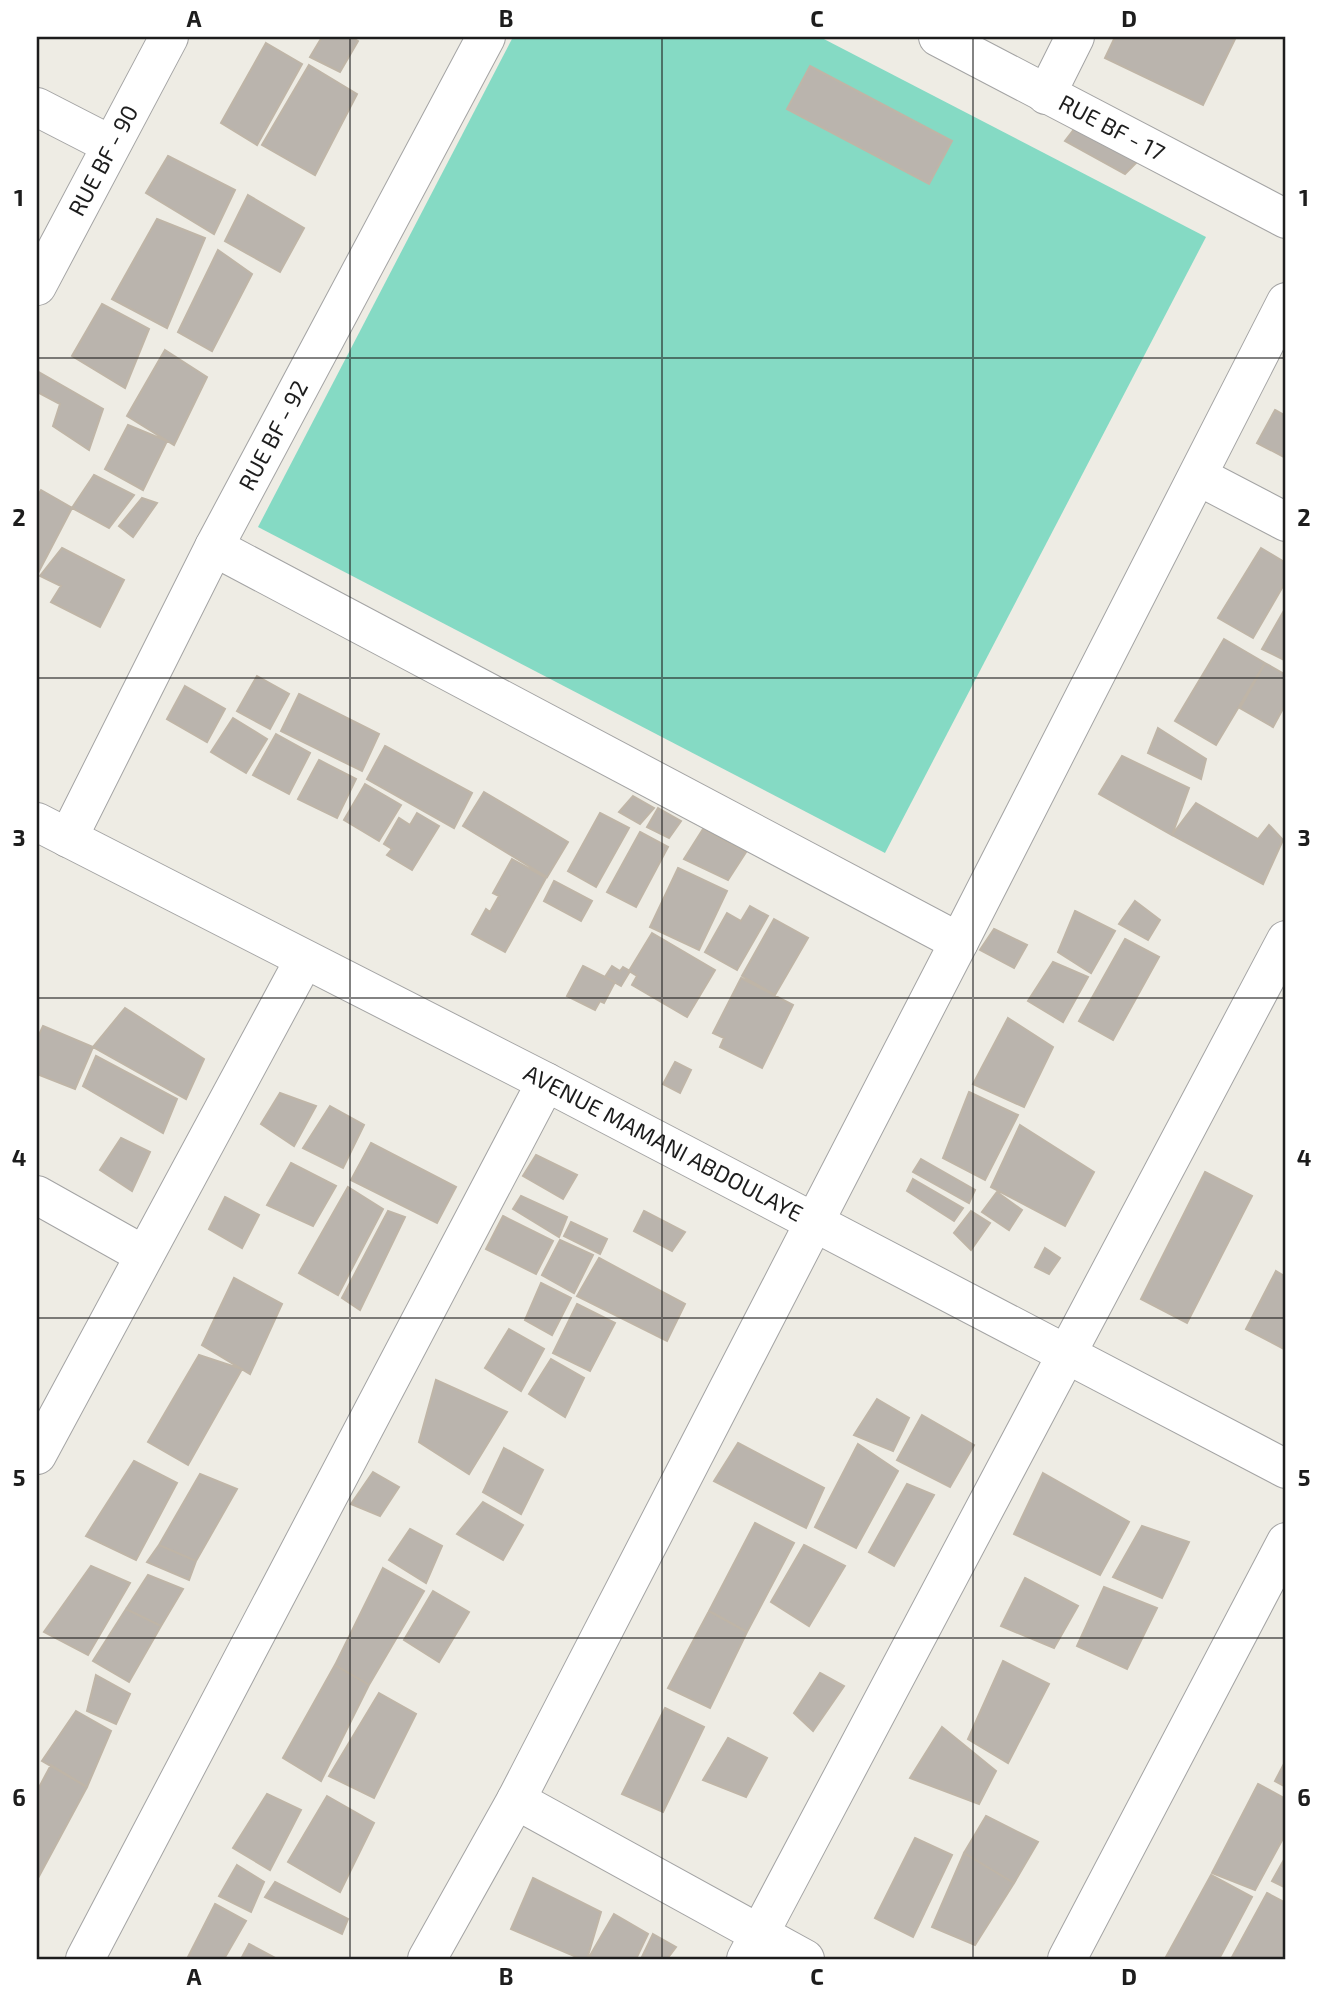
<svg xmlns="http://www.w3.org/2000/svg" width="1323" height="1996" font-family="'Exo 2',sans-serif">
<rect width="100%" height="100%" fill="#eeece4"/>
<path fill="#85dac4" d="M513 37H820L1206 237 885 853 258 527Z"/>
<path fill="#bab4ad" stroke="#bfb5a7" stroke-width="2" d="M322 37H351L358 41 340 72 310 57Z
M1115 37H1236L1203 105 1105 58Z
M266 43 302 64 257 145 221 123Z
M309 65 357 94 315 175 262 145Z
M810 66 952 141 929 184 787 109Z
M1075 128 1137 162 1125 174 1065 141Z
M168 156 235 190 214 234 146 193Z
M248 195 304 228 280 272 225 241Z
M157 219 205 238 167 328 112 299Z
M218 250 252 274 212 351 178 332Z
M102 304 149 329 125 388 72 356Z
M165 350 207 377 174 445 127 416Z
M37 371 103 409 89 450 53 426 60 404 37 392Z
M1275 410 1286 416V458L1257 443Z
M128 425 167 441 143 490 105 469Z
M94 475 134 495 109 528 72 508Z
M41 490 72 508 37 575V497Z
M142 498 157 503 133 537 119 526Z
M62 548 124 580 100 627 51 602 61 586 40 576Z
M1261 548 1286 563V581L1253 638 1218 618Z
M1286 607V661L1262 649Z
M1224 639 1265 663 1216 745 1175 721Z
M1265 663 1286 675V703L1273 727 1240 708Z
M257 676 289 694 270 729 237 711Z
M185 686 225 709 207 742 167 719Z
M299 694 379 734 362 771 281 731Z
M233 718 267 739 246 773 211 752Z
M1158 728 1206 759 1201 779 1148 753Z
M276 734 310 753 289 794 253 775Z
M385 746 472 793 454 828 367 779Z
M1122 756 1189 788 1172 835 1099 794Z
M319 760 356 779 337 818 298 799Z
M365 784 401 805 379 841 344 820Z
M484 792 568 842 547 877 463 826Z
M633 796 654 808 640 824 619 812Z
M1196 803 1258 839 1269 825 1283 840 1263 884 1172 835Z
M658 808 681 821 669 838 647 827Z
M417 813 439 826 412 870 387 855 392 849 384 844 399 818 410 825Z
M600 813 629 828 596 887 568 871Z
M703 829 746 852 728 880 684 859Z
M640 832 668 847 636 907 607 892Z
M512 859 546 878 505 952 472 934 486 909 490 912 499 896 493 893Z
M678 868 727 891 699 950 650 927Z
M554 881 592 901 581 921 544 901Z
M1135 901 1160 920 1148 940 1119 924Z
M750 906 768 916 737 970 705 952 727 913 741 921Z
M1075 911 1115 931 1091 973 1058 952Z
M774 919 808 938 775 995 742 976Z
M994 929 1027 945 1014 968 980 950Z
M652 933 715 970 687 1017 632 985 637 976 629 971Z
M1125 939 1159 957 1113 1040 1079 1021Z
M1053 962 1088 977 1063 1022 1028 1001Z
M583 966 615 982 604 1003 600 1001 595 1010 567 996Z
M612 966 620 971 623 967 630 971 621 986 605 977Z
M741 978 793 1005 762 1068 720 1047 724 1038 713 1033Z
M125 1008 204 1059 186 1099 93 1047Z
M1008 1018 1053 1047 1024 1107 973 1084Z
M43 1026 93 1047 75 1089 37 1074V1039Z
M96 1056 177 1099 163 1133 83 1086Z
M675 1062 691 1070 680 1093 663 1084Z
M969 1092 1018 1115 985 1180 943 1158Z
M280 1093 316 1106 294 1146 261 1124Z
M330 1106 364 1125 343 1168 303 1148Z
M1020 1125 1094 1172 1065 1226 991 1187Z
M121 1138 150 1152 132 1191 100 1170Z
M371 1143 456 1187 437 1223 351 1180Z
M536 1155 577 1175 563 1199 523 1176Z
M921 1159 975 1190 969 1203 913 1172Z
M291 1163 336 1186 313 1226 267 1205Z
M1205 1172 1252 1196 1187 1323 1141 1299Z
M913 1179 963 1208 954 1221 907 1191Z
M348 1187 383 1209 338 1295 299 1273Z
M997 1192 1022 1210 1009 1230 982 1212Z
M521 1196 567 1217 559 1237 513 1209Z
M225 1197 259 1215 242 1248 209 1229Z
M388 1211 405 1217 360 1310 342 1298Z
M644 1211 685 1232 672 1251 634 1231Z
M971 1211 990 1223 971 1250 954 1233Z
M503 1216 553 1241 536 1274 486 1249Z
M571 1222 607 1239 600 1254 564 1236Z
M560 1240 593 1255 574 1293 542 1275Z
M1045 1248 1060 1258 1049 1274 1035 1267Z
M599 1258 685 1304 667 1341 577 1296Z
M1276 1271 1286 1277V1350L1246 1329Z
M234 1278 282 1304 250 1374 202 1345Z
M541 1283 571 1298 552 1335 525 1320Z
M577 1304 615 1323 590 1371 553 1353Z
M509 1329 544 1349 521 1391 485 1368Z
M199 1355 242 1369 188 1465 148 1442Z
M551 1359 584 1378 565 1417 529 1394Z
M436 1380 507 1412 469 1474 419 1442Z
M877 1399 909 1418 893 1451 854 1435Z
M922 1415 974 1445 950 1487 897 1460Z
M738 1443 824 1488 806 1528 714 1481Z
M858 1444 898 1471 856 1548 815 1527Z
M504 1448 543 1470 521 1514 483 1492Z
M134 1461 177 1483 136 1560 86 1536Z
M373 1472 399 1487 380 1516 351 1504Z
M1043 1473 1129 1522 1100 1575 1014 1534Z
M200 1474 237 1489 196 1561 159 1545Z
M907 1484 934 1495 894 1566 869 1552Z
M483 1502 523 1525 503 1560 457 1534Z
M755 1523 794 1543 747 1632 709 1611Z
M1142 1526 1189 1542 1162 1598 1113 1577Z
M410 1529 442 1546 426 1583 389 1560Z
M159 1545 196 1561 189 1580 147 1562Z
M804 1545 845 1566 809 1626 771 1602Z
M91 1566 130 1583 88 1655 44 1632Z
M383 1568 424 1591 369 1685 335 1665Z
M148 1575 183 1589 161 1626 126 1609Z
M1025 1578 1078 1606 1054 1648 1001 1626Z
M1104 1587 1157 1608 1127 1669 1077 1646Z
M433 1591 469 1612 439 1662 404 1640Z
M126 1609 161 1626 129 1682 93 1661Z
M709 1611 747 1632 710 1708 668 1688Z
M1003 1661 1049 1684 1008 1763 968 1739Z
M335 1665 369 1685 321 1781 283 1758Z
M820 1673 844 1686 813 1731 794 1713Z
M96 1675 130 1694 116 1724 87 1711Z
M379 1693 416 1714 374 1798 329 1776Z
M665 1708 704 1727 663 1812 622 1794Z
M76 1711 111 1731 87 1787 42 1761Z
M942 1727 996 1771 979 1804 910 1778Z
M728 1738 767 1758 746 1797 703 1780Z
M1286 1760V1787L1275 1781Z
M51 1765 87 1787 38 1878 37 1791Z
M1258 1784 1286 1799V1833L1255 1890 1212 1873Z
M267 1794 301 1810 270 1870 233 1848Z
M327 1796 374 1823 340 1892 288 1862Z
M986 1816 1038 1842 1014 1883 964 1853Z
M915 1838 952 1855 913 1937 875 1918Z
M964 1853 1014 1883 975 1945 932 1927Z
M1286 1856V1888L1272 1881Z
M237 1865 264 1882 251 1912 219 1896Z
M1211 1875 1252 1897 1219 1959H1171L1166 1957Z
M533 1878 601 1912 587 1959H581L511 1929Z
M275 1882 348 1919 342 1934 265 1897Z
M1267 1893 1286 1903V1952L1283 1959H1231Z
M215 1904 246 1921 224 1959H187Z
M614 1914 648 1934 636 1959H588Z
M653 1934 676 1947 667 1959H641Z
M249 1944 277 1959H241Z"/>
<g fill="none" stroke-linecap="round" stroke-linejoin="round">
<g stroke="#a4a4a4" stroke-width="40">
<g id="minor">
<path id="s1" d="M938 37 1286 219"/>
<path d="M1046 95 1075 37"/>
<path d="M37 107 111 145"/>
<path id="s2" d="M37 286 169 37"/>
<path d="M1198 476 1286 522"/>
<path d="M214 547 959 942"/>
<path id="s3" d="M37 822 546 1082 1286 1469"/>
<path id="s4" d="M68 838 214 547 486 37"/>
<path d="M37 1195 144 1255"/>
<path d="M37 1455 304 960"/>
<path d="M516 1800 805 1959"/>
<path d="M85 1959 546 1082"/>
<path d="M427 1959 516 1800 959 942 1286 302"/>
<path d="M746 1959 1286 940"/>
<path d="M1067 1959 1286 1542"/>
</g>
</g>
<use href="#minor" stroke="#fff" stroke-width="38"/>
</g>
<path fill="none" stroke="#1d1d1d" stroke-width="2" stroke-opacity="0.55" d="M350 37V1959M662 37V1959M973 37V1959M37 358H1286M37 678H1286M37 998H1286M37 1318H1286M37 1638H1286"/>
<g text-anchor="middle" stroke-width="7" stroke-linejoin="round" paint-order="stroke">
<g font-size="23" fill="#1d1d1d" stroke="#fff">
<text dy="8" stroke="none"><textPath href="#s1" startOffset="196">RUE BF - 17</textPath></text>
<text dy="8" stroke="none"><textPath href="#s2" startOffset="142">RUE BF - 90</textPath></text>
<text dy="8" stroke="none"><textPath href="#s4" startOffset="452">RUE BF - 92</textPath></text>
<text dy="8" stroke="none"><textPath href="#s3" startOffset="704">AVENUE MAMANI ABDOULAYE</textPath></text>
</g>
</g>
<rect width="1323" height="1996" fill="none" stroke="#ffffff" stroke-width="77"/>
<rect x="38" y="38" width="1246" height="1920" fill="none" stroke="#1d1d1d" stroke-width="2.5"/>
<g font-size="23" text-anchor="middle" font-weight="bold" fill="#1d1d1d">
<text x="194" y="27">A</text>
<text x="506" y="27">B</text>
<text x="817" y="27">C</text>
<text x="1129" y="27">D</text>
<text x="19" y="206">1</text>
<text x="1304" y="206">1</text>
<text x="19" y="526">2</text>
<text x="1304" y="526">2</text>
<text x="19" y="846">3</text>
<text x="1304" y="846">3</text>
<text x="19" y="1166">4</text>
<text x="1304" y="1166">4</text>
<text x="19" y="1486">5</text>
<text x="1304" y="1486">5</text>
<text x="19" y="1806">6</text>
<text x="1304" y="1806">6</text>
<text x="194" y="1985">A</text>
<text x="506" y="1985">B</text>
<text x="817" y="1985">C</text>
<text x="1129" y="1985">D</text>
</g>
</svg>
